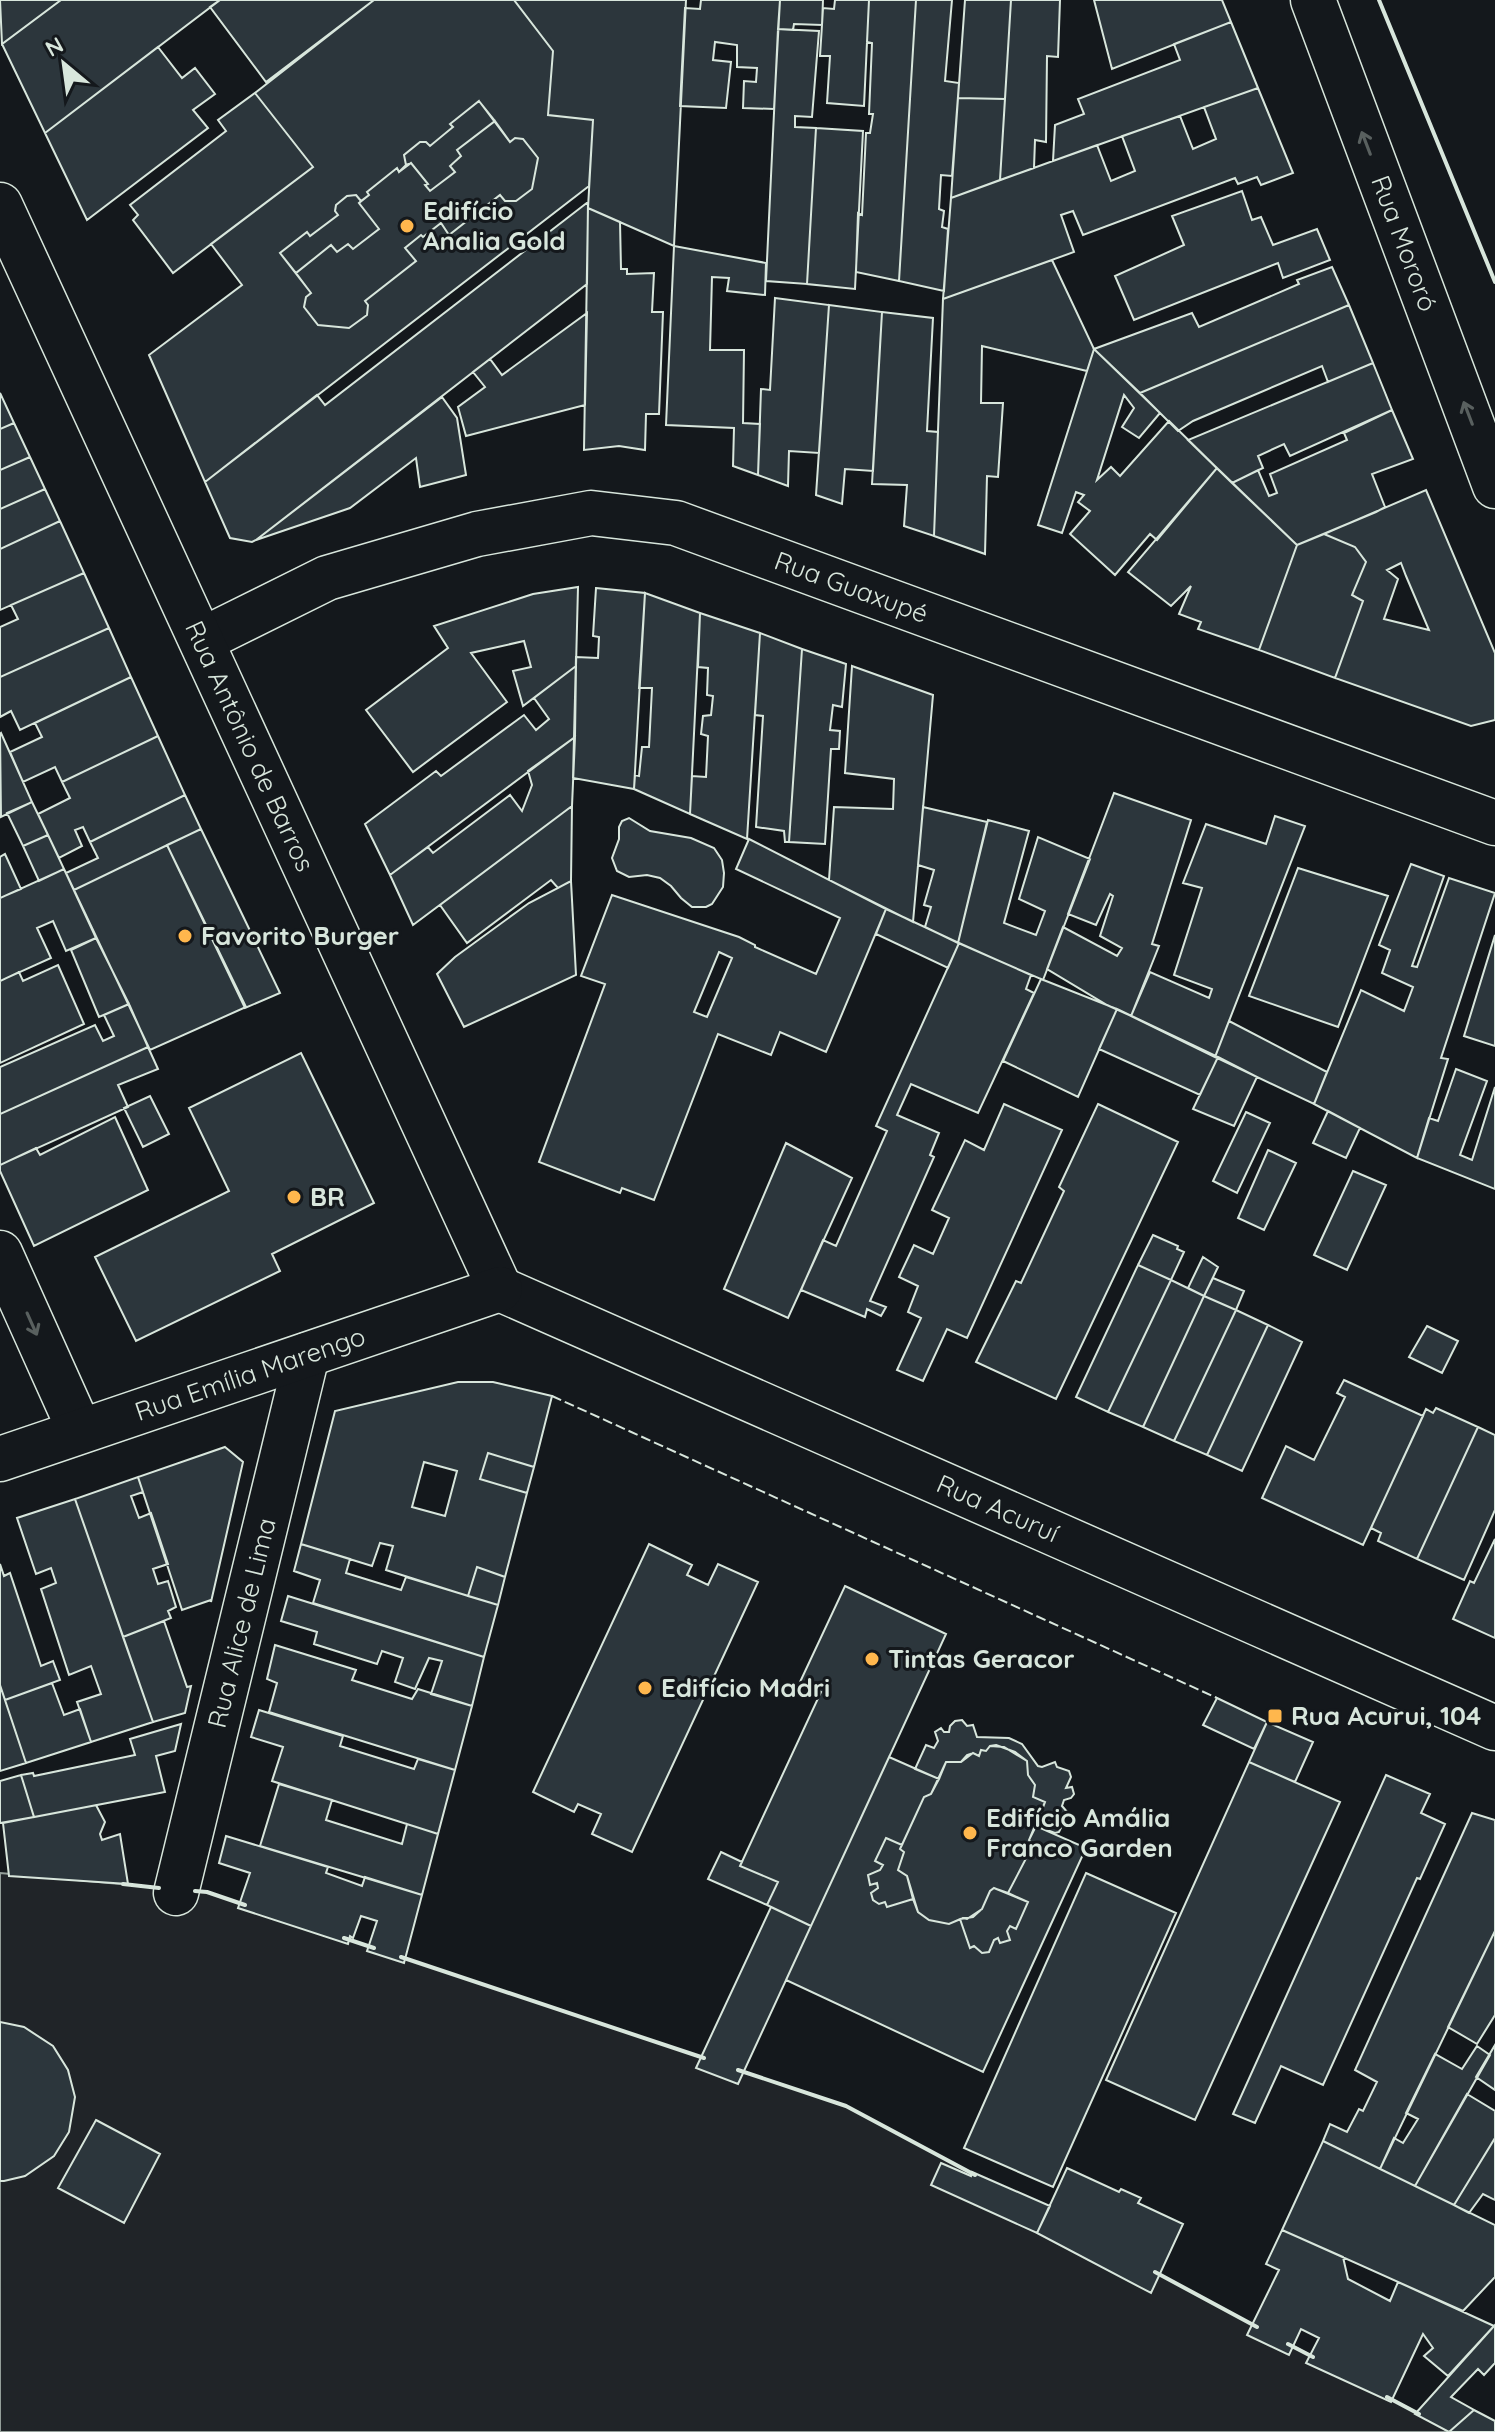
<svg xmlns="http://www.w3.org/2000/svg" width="1495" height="2432" font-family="Quicksand,sans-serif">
<rect width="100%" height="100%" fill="#14181c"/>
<path fill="#202428" stroke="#939e99" stroke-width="2" d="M0 1873 207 1892 846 2106 1453 2432H0Z"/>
<path fill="#2c363c" stroke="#d8e6dc" stroke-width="2" fill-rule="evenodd" d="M0 0H61L2 44Z
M61 0H220L45 133 2 44Z
M220 0H374L266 82 210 7Z
M374 0H514L553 51 548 115 593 120 589 186 205 482 149 355 242 285 211 244 313 167 255 93ZM479 101 510 142 515 138 523 139 538 158 532 189 516 201H505L500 195 449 235 441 223 423 237 421 235 405 248 416 261 365 301 368 305 367 315 349 328 318 325 304 307 306 297 311 293 280 253 307 232 310 236 338 215 335 211 336 205 347 196 356 195 361 201 369 195 367 192 397 168 399 172 406 165 404 155 420 142H426L430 146 453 127 450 124Z
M514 0H686L674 246 588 208 593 120 548 115 553 51Z
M701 0H780L774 109 743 108 744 81 756 82 757 68 737 67V45L715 42 713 60 731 62 726 108 680 106 685 8 700 9Z
M780 0H823L822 25 794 24 793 30 778 29Z
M835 0H869L864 106 827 103 830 56H820L822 25 823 8 834 9Z
M869 0H916L899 281 856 272 858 213 862 215 866 133H870L873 114H869L872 43 867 42Z
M916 0H952L945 81 959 83 952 176 941 175 939 209 944 211 942 227 948 229 944 291 899 281Z
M965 0H1011L1005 99 958 98Z
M1011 0H1060L1058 57 1047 56 1046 142 1035 140 1034 168 1000 180Z
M1094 0H1222L1231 22 1112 69Z
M1231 22 1258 88 1053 161 1055 125 1084 114 1078 99 1180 60 1174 44Z
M778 29 819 31 812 117 795 116V127L816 128 807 284 766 281Z
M158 47 182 78 195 68 215 94 193 110 208 128 87 220 45 133Z
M1258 88 1293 173 1261 185 1257 177 1238 184 1235 178 1083 235 1073 211 1061 215 1074 252 943 299 951 198 1097 145 1111 181 1135 171 1122 136 1180 116 1193 149 1216 139 1204 107Z
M255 93 313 167 173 273 133 220 138 215 130 205 226 131 218 120Z
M958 98 1005 99 1000 180 951 198Z
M479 101 495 121 457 150 461 156 450 166 455 172 430 191 425 185 428 184 411 163 406 165 404 155 420 142H426L430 146 453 127 450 124Z
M495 121 510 142 515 138 523 139 538 158 532 189 516 201H505L500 195 449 235 441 223 423 237 421 235 405 248 416 261 365 301 368 305 367 315 349 328 318 325 304 307 306 297 311 293 296 273 331 245 337 252 348 244 353 249 379 229 359 203 369 195 367 192 397 168 399 172 411 163 428 184 425 185 430 191 455 172 450 166 461 156 457 150Z
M816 128 863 131 855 289 807 284Z
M1242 191 1252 220 1261 217 1273 245 1317 229 1330 260 1283 278 1278 263 1134 320 1115 276 1184 245 1172 216Z
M356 195 361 201 359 203 379 229 353 249 348 244 337 252 331 245 296 273 280 253 307 232 310 236 338 215 335 211 336 205 347 196Z
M588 202 587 284 256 540 252 542 230 538 205 482 317 395 325 405Z
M588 208 620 222 621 269H627V274L654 273 652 312H663L659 414H646L645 450 619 446 584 450Z
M674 246 766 263 765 295 727 291 729 278 712 277 710 350H744L743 423 760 424 758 475 733 466 734 428 666 425Z
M1052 260 1094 349 1087 371 982 346 981 403H1003L998 477 987 476 985 554 934 536 943 299Z
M1332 267 1349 305 1140 393 1094 349 1192 313 1199 327 1299 284 1297 280Z
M775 298 829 305 819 453 789 451 788 486 758 475 761 389 770 390Z
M829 305 882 312 873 471 845 469 842 504 816 495Z
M1349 305 1373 363 1328 382 1322 366 1193 421 1178 431 1140 393Z
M882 312 933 318 927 431 938 432 934 536 904 526 907 485 872 484Z
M587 313 585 405 466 436 458 407 485 387 473 372 490 359 502 375Z
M1094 349 1160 413 1139 438 1122 427 1134 408 1124 395 1097 480 1111 467 1120 476 1169 421 1217 468 1157 540 1150 534 1115 575 1070 534 1090 511 1078 502 1084 495 1076 492 1062 533 1038 525Z
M1373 363 1392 410 1290 456 1284 444 1258 456 1263 468 1232 483 1188 440Z
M0 393 14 423 0 429Z
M442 397 457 418 466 475 420 487 416 458 350 508 256 540Z
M1392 410 1413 459 1372 474 1385 507 1376 512 1297 545 1232 483 1258 470 1269 496 1277 493 1270 474 1347 440 1344 433Z
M14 423 30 457 0 470V429Z
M30 457 45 489 0 509V470Z
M1217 468 1297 545 1259 650 1198 629 1201 622 1179 614 1191 586 1171 606 1128 572Z
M45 489 60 521 0 549V509Z
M1426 490 1495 653V720L1471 726 1335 678 1363 601 1352 595 1366 562 1355 547 1324 534ZM1401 563 1406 576 1429 630 1384 619 1398 579 1387 570Z
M60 521 84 573 0 610V549Z
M1324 534 1355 547 1366 562 1352 595 1363 601 1335 678 1259 650 1297 545Z
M84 573 109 628 0 677V627L18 619 11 605Z
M578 587 576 666 523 706 513 671 531 667 524 641 471 653 507 702 413 772 366 710 448 648 434 626 533 594Z
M596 588 645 593 634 789 573 778 576 657 598 658 599 637 593 636Z
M645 593 700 613 690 814 634 789 635 775 639 776 642 747H649L652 688H639Z
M700 613 760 633 747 839 690 814 692 776 706 777 708 736 701 734 703 716 711 715 713 696 707 695 708 668 698 667Z
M109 628 131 677 20 730 11 711 0 717V677Z
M760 633 802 649 789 842H785L784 831 756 827 763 716 755 715Z
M802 649 846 664 842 707 833 705 830 730 840 731 839 749H831L825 844 789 842Z
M576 666 575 737 390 875 365 824 436 771 441 776 524 715 536 730 549 719 534 698Z
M852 666 933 695 913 922 829 880 834 807 893 809 894 779 845 773Z
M131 677 158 736 62 782 55 767 23 782 10 752 42 737 35 723Z
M1 733 32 802 1 817 0 734Z
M158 736 185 795 90 842 83 827 75 830 82 846 59 858 38 814 70 798 62 782Z
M575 737 572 806 413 925 390 875 428 847 433 853 510 795 522 811 532 785 528 771Z
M1114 793 1191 820 1152 944 1159 946 1131 1016 1107 1005 1047 969 1063 927 1117 956 1122 948 1100 936 1113 896 1110 894 1096 925 1068 914Z
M185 795 201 829 74 890 66 873 98 858 90 842Z
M32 802 48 835 23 846 7 813Z
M572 806 571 881 558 888 551 880 467 943 440 905Z
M923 807 987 822 958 943 925 927 931 907 924 905 934 870 918 865Z
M1275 816 1305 826 1215 1057 1131 1016 1150 972 1209 998 1212 989 1174 975 1202 888 1183 883 1206 824 1266 844Z
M629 818 650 831 691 838 714 848 722 860 724 873 723 887 712 904 706 907H692L681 898 671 886 660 878 647 875 629 877 617 871 612 858 619 839V827L622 821Z
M988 820 1029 831 1004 923 1036 935 1045 911 1019 899 1038 837 1090 859 1043 980 958 943Z
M201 829 280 993 245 1008 167 845Z
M48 835 64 869 39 881 23 846Z
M749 839 886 909 826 1052 780 1032 771 1055 718 1034 654 1200 622 1188 620 1193 539 1162 605 984 581 976 612 895 739 937 755 945V947L816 974 840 918 736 869ZM719 952 732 958 707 1017 694 1012Z
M167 845 246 1007 150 1050 74 890Z
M5 854 21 889 0 898V857Z
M1411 864 1444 876 1412 966 1417 967 1449 878 1495 893 1441 1058 1448 1059 1417 1158 1314 1104 1361 990 1404 1011 1413 987 1382 973 1390 950 1379 945Z
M1298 868 1388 896 1338 1027 1249 996Z
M64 869 96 938 66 951 53 921 37 928 51 958 0 981V898Z
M571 881 576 975 464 1027 437 974 455 957 529 903Z
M886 909 959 943 948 968 876 934Z
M1495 935V1046L1464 1036Z
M96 938 129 1004 99 1017 71 950Z
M959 943 1031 975 1026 989 1034 993 978 1113 911 1084 897 1115 939 1133 930 1155 934 1157 870 1301 886 1307 881 1316 867 1309 865 1317 801 1290 823 1240 836 1246 887 1131 876 1126Z
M58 965 84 1024 0 1063V981L19 972 23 981Z
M1041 979 1117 1009 1078 1097 1003 1061Z
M129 1004 148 1047 0 1114V1067L95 1025 103 1041 114 1036 104 1015Z
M1117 1009 1218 1057 1200 1095 1099 1049Z
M1229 1021 1327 1072 1314 1104 1215 1057Z
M148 1047 158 1069 118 1085 128 1107 0 1165V1114Z
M301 1053 374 1203 272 1254 280 1271 136 1341 95 1257 229 1191 189 1108Z
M1218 1057 1257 1077 1234 1126 1193 1109Z
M1456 1069 1487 1081 1460 1155 1472 1160 1495 1087V1189L1417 1158 1429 1118 1438 1121Z
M150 1096 169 1134 143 1147 124 1108Z
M1004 1104 1062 1130 967 1338 947 1329 923 1381 897 1370 921 1318 908 1312 918 1286 899 1277 914 1245 933 1254 949 1218 932 1210 965 1140 984 1150Z
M1098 1104 1178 1142 1056 1399 976 1362 1016 1281 1021 1283 1064 1191 1059 1187Z
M1328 1111 1360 1128 1346 1158 1313 1143Z
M1246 1112 1270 1123 1237 1193 1213 1181Z
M115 1117 148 1190 34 1246 0 1171V1165L36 1148 40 1155Z
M786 1143 852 1178 788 1318 724 1289Z
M1268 1150 1296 1163 1264 1230 1238 1218Z
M1353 1171 1386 1185 1347 1270 1314 1255Z
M1153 1235 1178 1246 1177 1249 1184 1252 1171 1280 1138 1265Z
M1203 1257 1218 1267 1204 1296 1188 1288Z
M1138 1265 1171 1280 1108 1412 1076 1397Z
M1213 1278 1244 1291 1236 1310 1204 1296Z
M1171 1280 1204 1296 1143 1427 1108 1412Z
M1204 1296 1236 1310 1174 1441 1143 1427Z
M1236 1310 1268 1325 1207 1455 1174 1441Z
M1268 1325 1302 1342 1242 1471 1207 1455Z
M1427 1326 1458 1341 1442 1373 1409 1357Z
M1344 1380 1423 1416 1363 1545 1262 1498 1286 1446 1314 1460 1345 1397 1337 1393Z
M458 1382H493L552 1396 534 1467 488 1453 480 1479 527 1493 505 1577 477 1567 468 1596 386 1570 393 1546 380 1543 372 1566 301 1544 335 1411Z
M1436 1408 1478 1427 1417 1559 1378 1541 1381 1533 1371 1528 1426 1409 1433 1413Z
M1478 1427 1495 1435V1510L1464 1580 1417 1559Z
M225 1447 243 1462 211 1602V1600L182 1610 138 1477Z
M488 1453 534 1467 527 1493 480 1479Z
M424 1462 457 1471 445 1516 412 1507Z
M138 1477 143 1492 131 1496 139 1518 151 1513 168 1564 153 1569 158 1584 168 1581 176 1607 168 1611 171 1618 123 1637 75 1499Z
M75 1499 153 1722 91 1742 77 1702 101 1694 91 1666 69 1675 41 1589 56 1583 51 1568 36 1574 17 1518Z
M1495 1539V1638L1453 1619 1470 1581 1474 1583Z
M301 1544 350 1559 346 1573 401 1590 406 1577 498 1605 484 1657 313 1603 320 1580 294 1571Z
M649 1544 692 1565 687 1575 708 1585 718 1564 758 1582 632 1852 592 1834 601 1814 578 1804 574 1812 533 1792Z
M0 1564 4 1576 10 1573 41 1666 53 1661 60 1680 5 1700 0 1685Z
M477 1567 505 1577 498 1605 468 1596Z
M845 1586 946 1634 811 1926 767 1905 778 1882 740 1866 821 1692 800 1682Z
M288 1596 484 1657 472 1706 431 1694 442 1661 429 1658 415 1689 395 1682 403 1658 382 1651 377 1664 314 1644 317 1632 281 1621Z
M164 1621 187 1687 191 1686 185 1713 153 1722 123 1637Z
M275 1645 356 1670 352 1680 412 1699 418 1689 472 1706 455 1770 269 1712 277 1683 267 1679Z
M52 1683 64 1715 80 1709 91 1742 26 1763 5 1700Z
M0 1685 26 1763 0 1771Z
M1217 1698 1267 1722 1254 1749 1203 1725Z
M259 1710 343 1736 340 1746 414 1769 418 1759 455 1770 438 1834 272 1781 283 1747 251 1737Z
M962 1720 967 1726 973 1725 977 1737 1009 1738 1022 1744 1038 1766 1042 1767 1055 1762 1057 1767 1069 1771 1071 1777 1066 1788 1072 1787 1074 1794 1071 1798 1064 1800 1062 1806 1068 1813 1059 1832 1055 1833 1036 1826 1045 1802 1033 1797 1035 1785 1028 1775 1027 1761 1004 1747 990 1746 986 1751 981 1750 979 1756 973 1753 961 1762H946L939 1779 915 1769 926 1745 934 1748 938 1741 935 1732 941 1728 944 1732H949L950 1726 955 1721Z
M1267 1722 1313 1742 1295 1782 1249 1762Z
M181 1724 175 1751 156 1756 165 1792 34 1817 21 1775 33 1773 34 1776 135 1755 130 1739Z
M996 1745 1015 1752 1027 1761 1028 1775 1035 1785 1033 1797 1045 1802 1029 1840 1033 1845 1008 1893 994 1888 990 1891 982 1909 967 1919 963 1918 949 1924 929 1920 918 1912 907 1876 898 1870 904 1852 900 1849 924 1797 931 1794 946 1762H961L967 1755 973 1753 979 1756 981 1750 986 1751 990 1746Z
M889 1757 939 1779 931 1794 924 1797 902 1845 886 1838 875 1861 883 1865 880 1870 868 1875 870 1885 877 1883 878 1888 871 1893 873 1900 879 1904 885 1902 887 1907 913 1899 918 1912 929 1920 949 1924 960 1919 970 1948 974 1946 982 1953 989 1952 994 1940 998 1938 1000 1943 1010 1940 1007 1931 1010 1926 1016 1929 1028 1902 1008 1893 1033 1845 1029 1840 1036 1826 1086 1848 983 2072 786 1980Z
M1249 1762 1340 1802 1195 2120 1106 2080Z
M21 1775 34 1817 0 1823V1781Z
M1386 1775 1430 1794 1421 1813 1445 1824 1420 1879 1417 1878 1323 2085 1281 2066 1255 2123 1233 2114Z
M279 1784 332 1800 326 1820 402 1844 407 1824 438 1834 422 1895 260 1846Z
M96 1805 105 1822 100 1834 102 1840 120 1834 128 1884 9 1876 3 1823Z
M1472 1813 1495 1820V1931L1380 2169 1323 2141 1330 2124 1347 2132 1359 2109 1363 2111 1377 2082 1355 2070Z
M226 1836 328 1867 326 1873 362 1886 365 1877 422 1895 404 1963 367 1951 377 1921 361 1916 353 1938 350 1936 348 1944 238 1908 250 1873 219 1863Z
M886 1838 902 1845 900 1849 904 1852 898 1870 907 1876 913 1899 887 1907 885 1902 879 1904 873 1900 871 1893 878 1888 877 1883 870 1885 868 1875 880 1870 883 1865 875 1861Z
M721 1852 742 1862 740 1866 778 1882 767 1905 708 1879Z
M1086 1873 1176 1913 1053 2187 964 2148Z
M994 1888 1028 1902 1016 1929 1010 1926 1007 1931 1010 1940 1000 1943 998 1938 994 1940 989 1952 982 1953 974 1946 970 1948 960 1919 973 1917 982 1909 990 1891Z
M771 1907 811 1926 738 2084 696 2068Z
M1495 1931V2015L1477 2044 1448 2027Z
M0 2022 24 2027 53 2046 68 2070 75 2097 69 2132 54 2156 25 2176 4 2181H0Z
M1495 2045V2090L1476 2077Z
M1477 2046 1490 2055 1415 2186 1380 2169 1394 2138 1403 2143 1418 2119 1406 2113 1435 2054 1462 2069Z
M1467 2094 1495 2111V2138L1454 2205 1415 2186Z
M96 2120 160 2154 124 2223 58 2188Z
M1495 2138V2200L1483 2194 1469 2213 1454 2205Z
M1323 2141 1495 2225V2277L1463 2311 1282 2230Z
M941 2163 971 2176 972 2172 1050 2206 1037 2233 931 2185Z
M1067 2168 1119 2192 1121 2189 1141 2198 1138 2203 1183 2224 1151 2293 1037 2233Z
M1282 2230 1343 2257 1348 2279 1390 2301 1398 2282 1494 2326 1448 2376 1424 2356 1433 2348 1423 2334 1391 2402 1306 2363 1319 2338 1301 2329 1289 2355 1247 2335 1279 2270 1266 2264Z
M1495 2325V2363L1484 2375 1478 2369 1451 2397 1474 2410 1449 2432 1415 2414Z
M1474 2410 1495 2421V2432H1449Z"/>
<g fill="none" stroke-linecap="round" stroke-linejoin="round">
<g stroke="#d8e6dc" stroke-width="47">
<g id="minor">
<path id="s1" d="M1313 0 1495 486"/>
<path id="s2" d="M202 640 327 578 477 534 591 513 676 523 1495 823"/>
<path d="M0 1253 80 1431"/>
<path id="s3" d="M176 1893 307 1355"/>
</g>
</g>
<g stroke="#d8e6dc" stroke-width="47">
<g id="major">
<path id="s4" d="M0 205 500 1289"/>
<path id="s5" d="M500 1289 1495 1728"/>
<path id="s6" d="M0 1459 500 1289"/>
</g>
</g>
<use href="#minor" stroke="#14181c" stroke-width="44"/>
<use href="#major" stroke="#14181c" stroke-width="44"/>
<path stroke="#d8e6dc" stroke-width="2" stroke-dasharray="10 4" stroke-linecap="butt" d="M552 1396 1217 1698"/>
<path stroke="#d8e6dc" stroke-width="4" d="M1379 0 1495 282
M123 1884 159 1888
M195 1891 207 1892 245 1905
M344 1938 374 1948
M401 1957 704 2058
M738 2070 846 2106 975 2175
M1155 2272 1257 2327
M1288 2344 1313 2357
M1387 2397 1419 2414"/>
</g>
<defs><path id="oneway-shaft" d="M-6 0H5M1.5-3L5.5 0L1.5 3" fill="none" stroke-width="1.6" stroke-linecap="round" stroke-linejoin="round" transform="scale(2)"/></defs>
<g stroke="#59605f">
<use href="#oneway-shaft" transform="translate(1366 143) rotate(-111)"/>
<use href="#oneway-shaft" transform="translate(1468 413) rotate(-111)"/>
<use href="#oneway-shaft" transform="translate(32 1324) rotate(66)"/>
</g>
<g fill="#ffb74d" stroke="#14181c" stroke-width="3">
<circle cx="407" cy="226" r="8"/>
<circle cx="185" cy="936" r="8"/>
<circle cx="294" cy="1197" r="8"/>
<circle cx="872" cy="1659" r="8"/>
<circle cx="645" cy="1688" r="8"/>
<rect x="1267" y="1708" width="16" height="16" rx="4"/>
<circle cx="970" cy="1833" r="8"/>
</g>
<g text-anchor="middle" stroke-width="6" stroke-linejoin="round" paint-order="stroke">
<g font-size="26" font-weight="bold" fill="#d8e6dc" stroke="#14181c" text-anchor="start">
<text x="423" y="220">Edifício<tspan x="423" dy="30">Analia Gold</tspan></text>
<text x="201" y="945">Favorito Burger</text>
<text x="310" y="1206">BR</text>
<text x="888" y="1668">Tintas Geracor</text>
<text x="661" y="1697">Edifício Madri</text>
<text x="1291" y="1725">Rua Acurui, 104</text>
<text x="986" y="1827">Edifício Amália<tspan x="986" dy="30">Franco Garden</tspan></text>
</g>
<g font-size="26" fill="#d8e6dc" stroke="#14181c">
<text dy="9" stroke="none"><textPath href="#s1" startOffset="260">Rua Mororó</textPath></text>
<text dy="9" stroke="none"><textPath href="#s2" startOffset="684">Rua Guaxupé</textPath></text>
<text dy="9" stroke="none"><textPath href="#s4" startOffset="596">Rua Antônio de Barros</textPath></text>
<text dy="9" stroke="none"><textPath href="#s6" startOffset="264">Rua Emília Marengo</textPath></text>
<text dy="9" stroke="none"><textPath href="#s5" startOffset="544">Rua Acuruí</textPath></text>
<text dy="9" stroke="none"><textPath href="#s3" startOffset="278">Rua Alice de Lima</textPath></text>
</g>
</g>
<g transform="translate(64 64) rotate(331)" stroke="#14181c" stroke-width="6" paint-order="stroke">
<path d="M0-6L14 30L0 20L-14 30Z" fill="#d8e6dc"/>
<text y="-12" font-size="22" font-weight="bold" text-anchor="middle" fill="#d8e6dc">N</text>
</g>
</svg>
